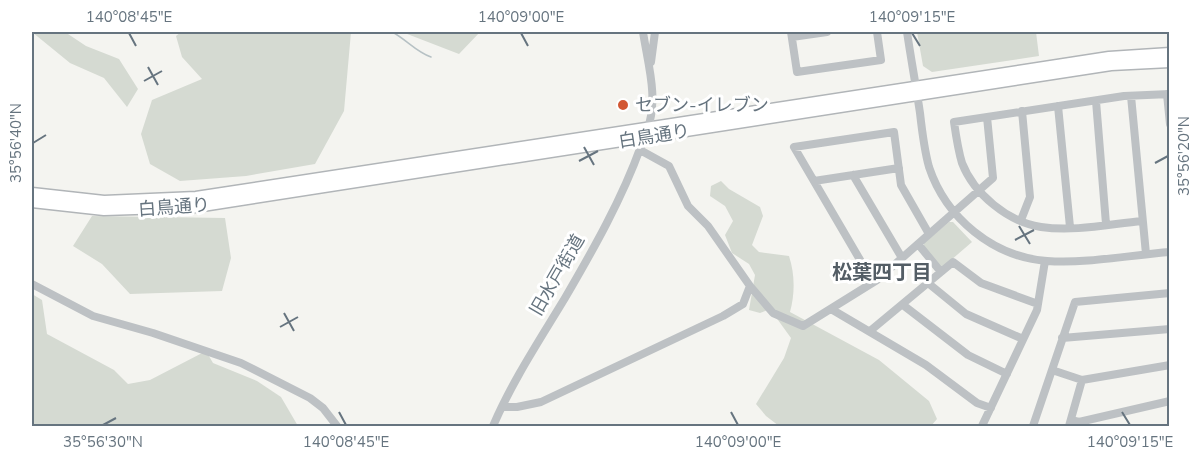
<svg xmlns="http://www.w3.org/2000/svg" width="1201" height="458" font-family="'Nunito Sans','Noto Sans JP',sans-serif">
<rect width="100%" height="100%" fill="#f4f4f0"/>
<path fill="#d5dad2" d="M32 32H65L86 46 119 59 138 89 127 107 104 78 70 63Z
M181 32H351L344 111 315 164 246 176 180 181 150 164 141 134 152 100 202 79 182 57 176 36Z
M402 32H480L459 54Z
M917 32H1036L1039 56 932 72 923 66Z
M721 181 729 189 760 207 763 216 752 245 759 252 789 256C795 274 795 294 790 312L879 360 929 401 937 419 931 426H779L766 416 756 404 784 358 791 338 770 309 760 313 749 310 755 275 749 264 732 253 725 235 733 221 725 206 710 196 711 186Z
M92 216 225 218 231 258 222 291 130 294 102 264 73 246Z
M949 222H953L972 242 943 267 939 266 923 247 924 243Z
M32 294 42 300 47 334 114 370 128 384 150 380 206 351 213 363 257 381 281 397 298 426H32Z"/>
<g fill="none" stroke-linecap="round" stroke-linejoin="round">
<path stroke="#b6c1c4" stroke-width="1.5" d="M392 32C406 39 416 52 431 57"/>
<g stroke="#b1b5b8" stroke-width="13">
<path id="major" d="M32 193 104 201 196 197 1109 57 1170 53
M32 202 104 210 196 207 1111 65 1170 62"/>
</g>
<path stroke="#bdc1c4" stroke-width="8" d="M643 32C648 65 659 98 647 131
M791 32 797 72 881 60 877 32
M907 32C911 59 916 86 920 113 922 131 924 149 929 167 946 218 993 257 1047 261 1085 264 1131 255 1170 252
M792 37 827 32
M651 62 655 32
M1167 94 1170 124
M1131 96 1146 254
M1096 101 1106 224
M1058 106 1070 227
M853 175 902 258
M814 181 899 168
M1021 220 1030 197 1022 111
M1142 221C1110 224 1074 232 1041 227 1008 222 974 194 962 163 958 150 956 136 954 122L1124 96 1170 94
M918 244 941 272
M873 282 794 147 894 132 901 185 929 234
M928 283 966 314 1023 339
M32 284 93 316 153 333 241 363 310 398 323 408 337 426
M750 286 773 313 803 326 877 280 993 178 987 117
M903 305 968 355 1007 374
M831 309 926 365 977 403 991 408
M870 331 953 262 981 283 1038 304
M1062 338 1170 329
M1052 370 1082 380 1170 365
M502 407H517L541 402 723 316 743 304 750 286 708 226 688 206 669 166 640 150
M1071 420 1079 422 1170 401
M493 426C513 380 539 341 565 298 593 250 622 199 641 146
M982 426 1037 310 1045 261
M1033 426 1075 302 1170 293
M1069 426 1082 380"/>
<use href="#major" stroke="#fff" stroke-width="10"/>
</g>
<path fill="none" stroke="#66747f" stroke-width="2" d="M129 33 136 46M521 33 528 46M912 33 920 46M148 67 158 85M144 81 162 71M33 143 46 135M584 147 594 165M579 161 598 151M1155 163 1168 156M1019 226 1030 244M1015 240 1034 230M284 313 294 331M280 327 298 317M339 412 346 425M731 412 738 425M1122 412 1130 425M103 425 116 418"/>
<circle fill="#d25733" stroke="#fff" stroke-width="2" cx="623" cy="105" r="6"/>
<g text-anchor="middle" stroke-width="6" stroke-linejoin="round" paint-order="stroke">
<g font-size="18" fill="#66747f" stroke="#fff" text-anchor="start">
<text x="635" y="111">セブン-イレブン</text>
</g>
<g font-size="18" fill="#66747f" stroke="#fff">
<text transform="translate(654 136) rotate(-9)" y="6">白鳥通り</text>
<text transform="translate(174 207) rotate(-4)" y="6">白鳥通り</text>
<text transform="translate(557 275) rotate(-60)" y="6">旧水戸街道</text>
</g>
<g font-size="20" font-weight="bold" fill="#535d65" stroke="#fff">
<text x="882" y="279">松葉四丁目</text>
</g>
</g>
<rect width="1201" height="458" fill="none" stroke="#ffffff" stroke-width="66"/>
<rect x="33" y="33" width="1135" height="392" fill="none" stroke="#66747f" stroke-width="2"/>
<g font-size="15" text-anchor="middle" fill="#66747f">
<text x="129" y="22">140°08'45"E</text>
<text x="521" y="22">140°09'00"E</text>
<text x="912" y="22">140°09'15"E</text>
<text transform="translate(16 143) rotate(-90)" y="5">35°56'40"N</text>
<text transform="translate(1184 156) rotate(-90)" y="5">35°56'20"N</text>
<text x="103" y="447">35°56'30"N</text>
<text x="346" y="447">140°08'45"E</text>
<text x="738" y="447">140°09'00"E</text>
<text x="1130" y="447">140°09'15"E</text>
</g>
</svg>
